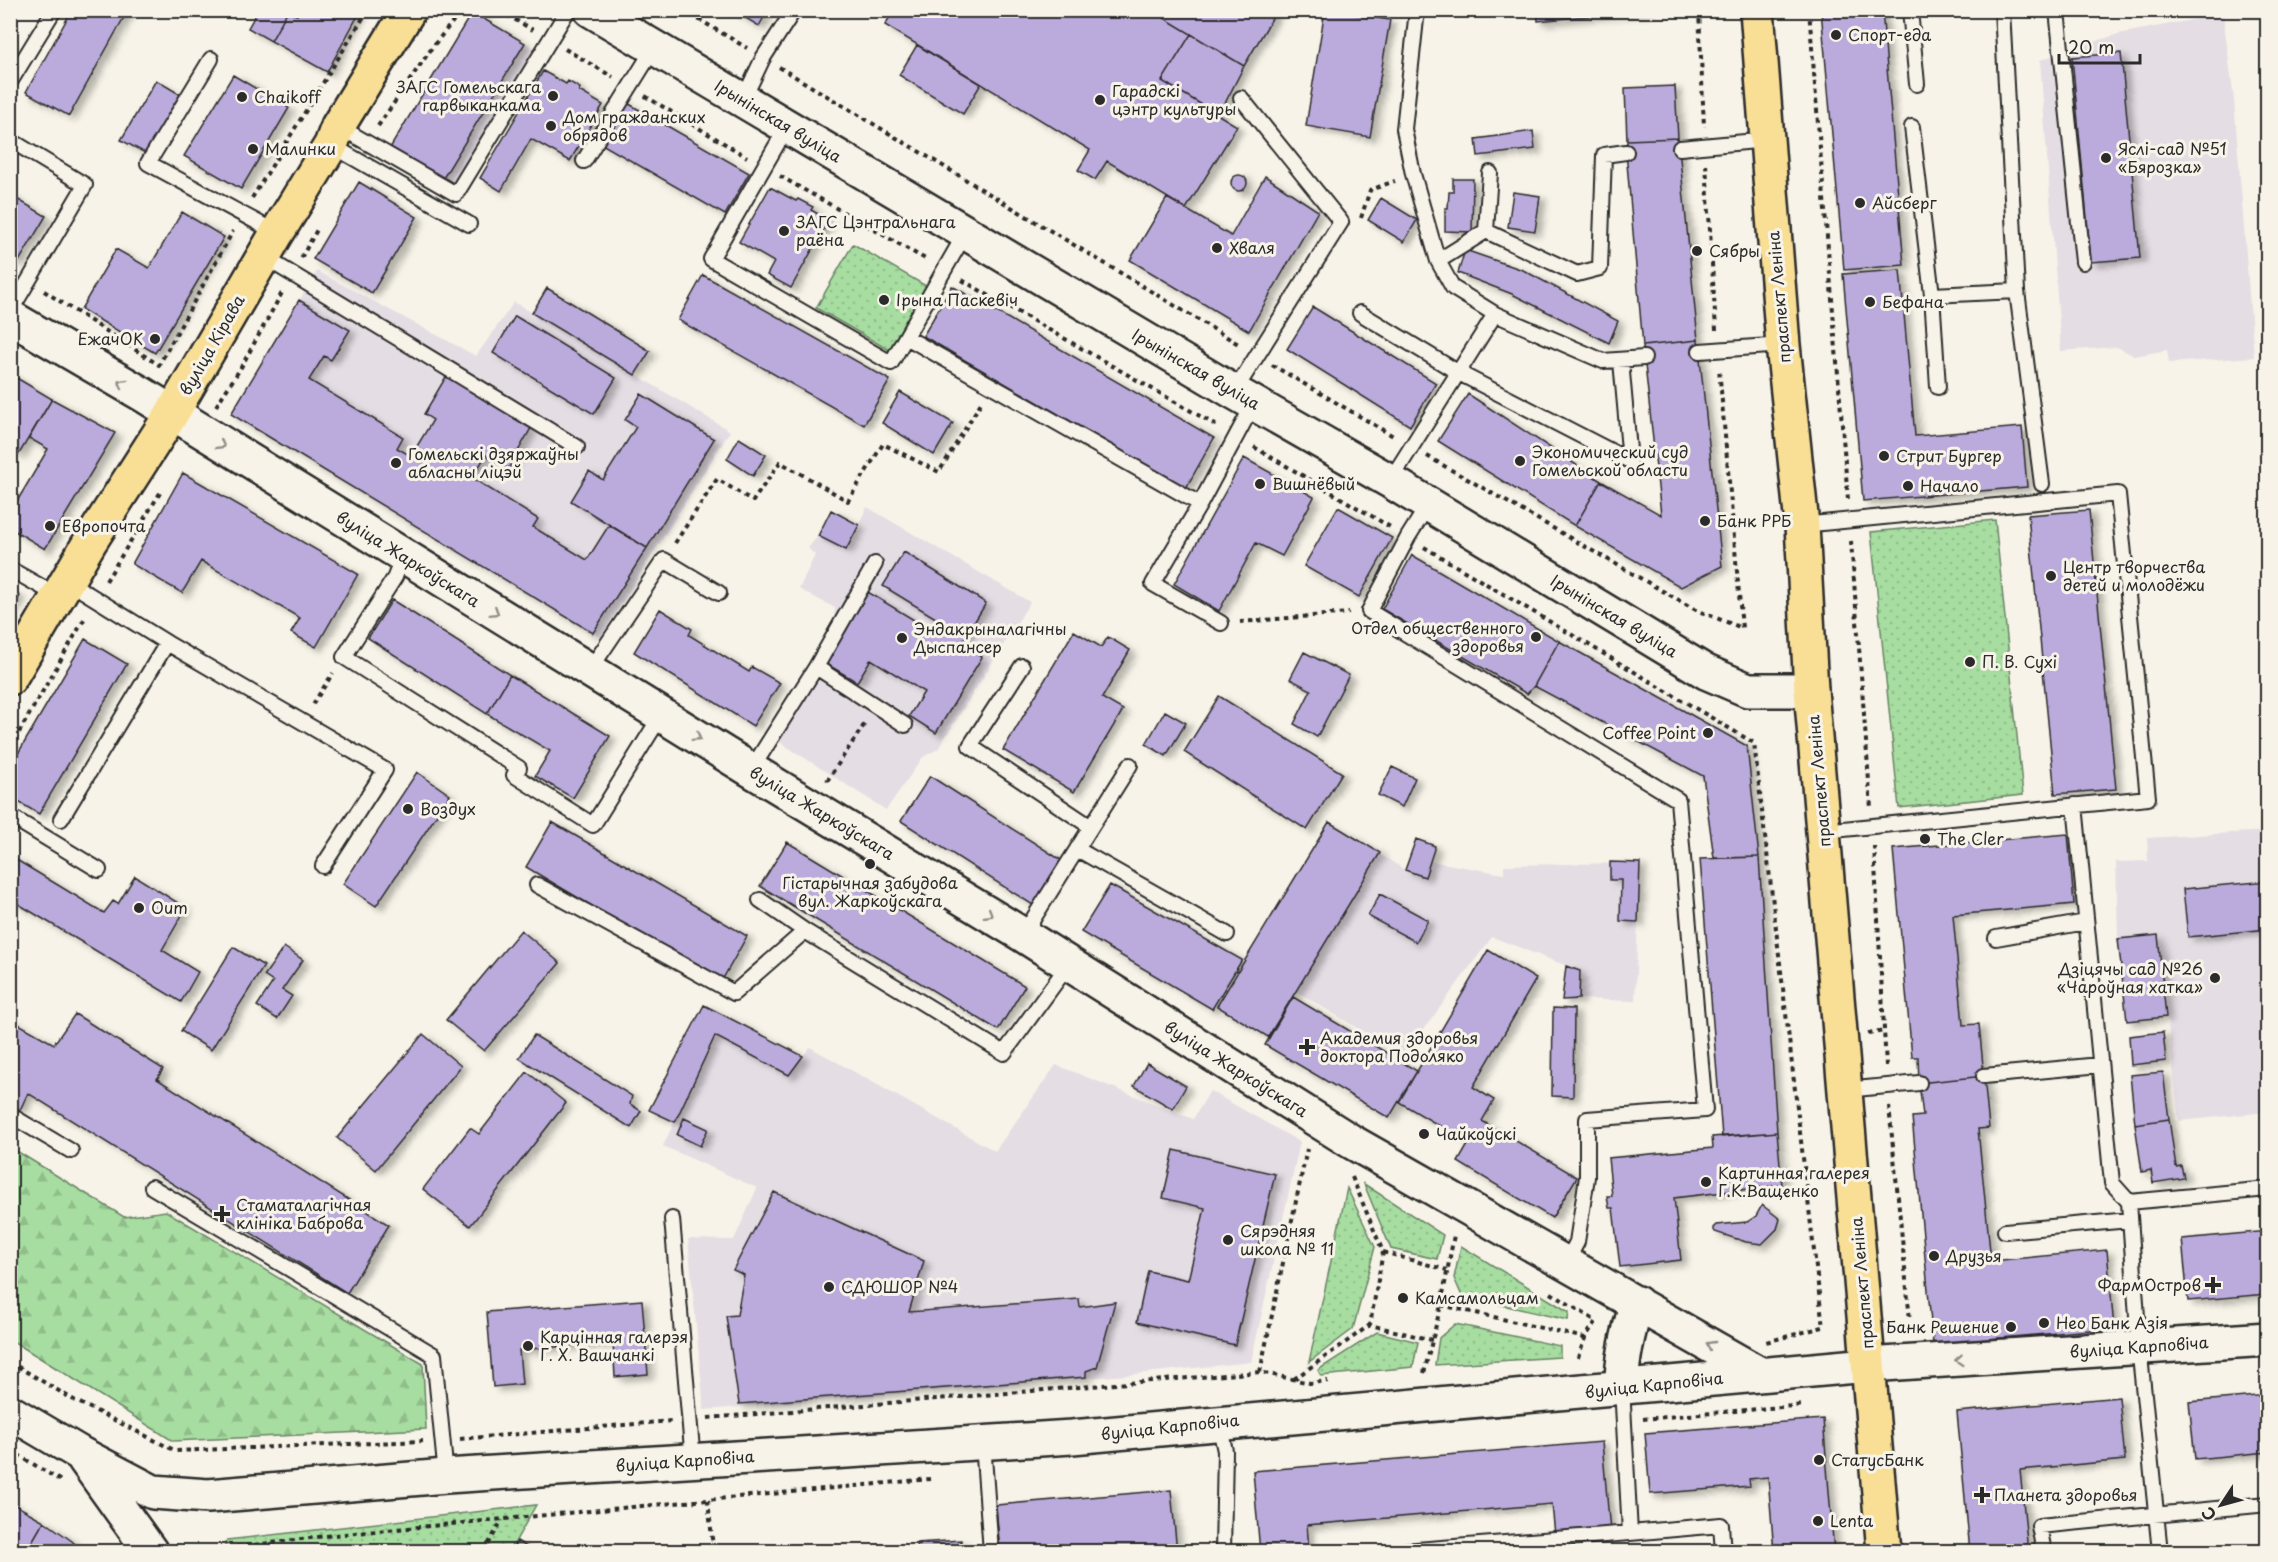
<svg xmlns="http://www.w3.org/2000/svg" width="2278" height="1562" font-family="'Playpen Sans',sans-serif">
<defs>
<pattern id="grass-dots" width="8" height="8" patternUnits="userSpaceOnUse" patternTransform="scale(1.5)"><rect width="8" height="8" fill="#a7dda0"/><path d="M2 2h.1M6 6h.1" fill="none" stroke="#90be8a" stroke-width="1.8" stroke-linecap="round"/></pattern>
<pattern id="forest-firs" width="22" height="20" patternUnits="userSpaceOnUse" patternTransform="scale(1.5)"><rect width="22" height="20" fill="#a7dda0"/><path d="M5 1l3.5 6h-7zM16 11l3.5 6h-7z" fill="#90be8a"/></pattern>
<filter id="shadow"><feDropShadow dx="6" dy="4" stdDeviation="3" flood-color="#0004"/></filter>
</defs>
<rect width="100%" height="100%" fill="#f7f3e8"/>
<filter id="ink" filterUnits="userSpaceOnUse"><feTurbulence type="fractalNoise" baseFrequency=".0167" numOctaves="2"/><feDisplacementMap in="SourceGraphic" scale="12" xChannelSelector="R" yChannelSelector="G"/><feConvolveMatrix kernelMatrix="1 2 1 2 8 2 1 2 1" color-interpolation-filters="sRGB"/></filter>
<g filter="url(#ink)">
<path fill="#e5dde4" d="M472 12 548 56 460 205 384 160Z
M2223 14 2234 100 2254 357 2169 363 2167 350 2135 356 2117 347 2061 351 2040 60 2118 34Z
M317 271 476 356 514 302 730 431 600 638 231 414Z
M867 507 1030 602 938 749 923 757 886 810 764 732 833 624 835 608 799 589 815 555 808 548 818 536 846 550Z
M1329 822 1405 870 1424 877 1430 861 1504 874V865L1640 863 1635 1001 1579 999 1580 971 1492 937 1404 1056 1296 991 1268 1037 1217 1006Z
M2267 831V1112L2179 1121 2158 935 2118 939 2116 862 2148 861 2147 838Z
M715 1036 789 1074 810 1047 995 1151 1056 1065 1193 1119 1210 1091 1300 1142 1251 1362 1126 1375 704 1410 688 1239 734 1240 757 1188 663 1146Z"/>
<path fill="url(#grass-dots)" stroke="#698466" stroke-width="1.5" d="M853 244 926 286 889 350 816 308Z
M1995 520 2023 795 1899 808 1871 532Z
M1364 1184 1443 1235 1437 1259 1391 1249Z
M1347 1188 1375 1247 1353 1329 1309 1362Z
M1461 1246 1569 1312 1568 1320 1462 1296 1454 1278Z
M1455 1324 1560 1346V1357L1435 1365 1439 1338Z
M1377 1332 1418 1342 1413 1367 1321 1376 1318 1370Z
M536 1505 510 1551H223L227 1540Z"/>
<path fill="url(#forest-firs)" stroke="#698466" stroke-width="1.5" d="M10 1147 124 1217 166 1211 423 1364 426 1429 173 1441 11 1340Z"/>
<path fill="#bbabdc" stroke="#2b2b2b" stroke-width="1.5" filter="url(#shadow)" d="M72 10H128L69 116 26 92Z
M258 10 287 12 271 41 248 28Z
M300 10H361L327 72 271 41 287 12 297 15Z
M732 10H768L759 26Z
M894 10H1151L1191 34 1162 81 1237 126 1186 209 1107 161 1095 180 1078 170 1090 150 885 25Z
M1151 10H1277L1244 66Z
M1325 10 1390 20 1370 137 1306 126Z
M1537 10H1650L1538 21Z
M1821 10H1882L1904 265 1844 270Z
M472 12 525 43 442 180 390 148Z
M1191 34 1244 66 1219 115 1162 81Z
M917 45 981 84 963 114 899 75Z
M2121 53 2140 258 2091 262 2072 57Z
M543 71 566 84 568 81 580 88 579 91 603 105 570 161 531 139 501 191 480 178Z
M233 75 289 108 241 189 184 156Z
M156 80 181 95 147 154 121 140Z
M1675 86 1678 138 1627 140 1625 88Z
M624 101 749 173 725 215 600 143Z
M1533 131 1535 149 1478 156 1476 139Z
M1678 138 1698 340 1643 346 1626 152 1627 140Z
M1231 183a8 8 0 1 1 16 0a8 8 0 1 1-16 0Z
M1265 176 1318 211 1249 331 1130 260 1167 198 1231 236Z
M1453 179H1473L1472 232 1445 231V208H1448L1449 192H1453Z
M359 182 417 217 372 293 313 259Z
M770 187 796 201 798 199 813 207 811 210 829 220 791 288 767 275 774 262 739 242Z
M1513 192 1540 196 1535 231 1508 227Z
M10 195 46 216 18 263 10 258Z
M1381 198 1417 220 1404 242 1368 220Z
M182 212 224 237 155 353 81 309 116 249 149 268Z
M1465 250 1523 270 1618 321 1609 343 1512 294 1458 273Z
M1900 270 1915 436 2022 427 2027 487 1863 501 1843 274Z
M703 275 890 380 864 425 678 320Z
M952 286 1214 438 1186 488 923 336Z
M547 288 650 351 635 375 532 313Z
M299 300 350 330 331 360 324 356 309 380 403 437 397 448 411 456 433 420 424 414 447 375 531 428 508 469 486 455 472 478 538 519 533 527 587 560 609 525 647 548 593 633 231 414Z
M1313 307 1436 383 1410 426 1287 349Z
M515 316 616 378 594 414 493 353Z
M1698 340 1722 566 1681 587 1575 526 1601 481 1661 515 1643 346Z
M10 374 52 399 19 454 10 449Z
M900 392 953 423 934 455 882 423Z
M641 394 714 439 647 548 571 501 589 471 603 480 636 427 625 420Z
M1468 394 1601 481 1575 526 1438 441Z
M52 399 115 433 45 549 10 528V513L48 449 29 438Z
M739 438 766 455 753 476 727 459Z
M1244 458 1314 497 1282 556 1256 543 1219 611 1174 584Z
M183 473 358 574 316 647 291 633 300 618 201 561 182 593 132 564Z
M1338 507 1392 538 1359 597 1304 566Z
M831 510 859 525 846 550 818 536Z
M2089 510 2116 789 2055 794 2028 515Z
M904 552 986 603 961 644 982 657 936 733 909 716 924 692 871 659 857 682 825 663 868 592 932 631 939 620 883 586Z
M1412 555 1559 641 1534 686 1527 694 1382 609Z
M10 591 20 596 10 612Z
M392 600 510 675 487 714 368 638Z
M660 609 692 629 689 635 749 672 752 667 780 683 753 726 634 652Z
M1074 631 1101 647 1108 637 1130 650 1102 698 1123 710 1074 792 1003 750Z
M85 639 127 664 39 814 10 797V767Z
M1559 641 1747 746 1759 857 1714 858 1703 776 1534 686Z
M1304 652 1349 675 1317 737 1294 724 1311 690 1290 679Z
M510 675 610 736 573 798 535 776 550 751 487 714Z
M1219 696 1342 773 1307 830 1184 752Z
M1165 711 1186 723 1166 756 1146 744Z
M1392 767 1415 778 1402 807 1378 795Z
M417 772 450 795 376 906 343 884Z
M930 776 1064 862 1036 907 901 821Z
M552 822 747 936 721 982 526 867Z
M1329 822 1380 853 1268 1037 1217 1006Z
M2068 834 2074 904 1953 915 1963 1025 1979 1024 1984 1076 1919 1083 1918 1057H1912L1893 849Z
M1416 839 1435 846 1425 877 1405 870Z
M787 842 1025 986 998 1030 760 886Z
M10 856 104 913 113 901 118 904 135 876 186 908 162 950 198 972 181 1002 10 899Z
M1759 857 1777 1132 1722 1137 1700 859Z
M1610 862 1640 863 1638 922 1620 921 1621 880H1610Z
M2268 881V929L2188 937 2183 889Z
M1110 885 1242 960 1212 1009 1081 932Z
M1380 894 1428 920 1416 942 1368 916Z
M521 930 560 963 484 1051 446 1020Z
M2158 935 2166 1017 2127 1021 2118 939Z
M233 947 264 966 211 1050 181 1031Z
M284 947 303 960 282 990 292 996 277 1019 257 1006 273 982 264 976Z
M1488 950 1536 979 1473 1087 1494 1100 1482 1121 1577 1177 1552 1218 1458 1162 1469 1143 1399 1102Z
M1566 966 1580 971 1579 999 1562 1000Z
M1293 997 1417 1071 1389 1118 1265 1045Z
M704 1005 803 1056 789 1075 715 1036 675 1122 649 1110Z
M1553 1008 1574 1009 1573 1097 1552 1096Z
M75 1014 163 1069 157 1079 389 1225 347 1293 28 1093 20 1110 10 1104V1019L54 1044Z
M2163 1032 2166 1061 2131 1065 2129 1036Z
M423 1034 461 1066 376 1170 337 1138Z
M534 1035 632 1096 630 1104 641 1111 631 1128 519 1058Z
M1147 1063 1186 1086 1173 1109 1134 1086Z
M527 1072 566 1103 470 1226 423 1189 470 1128 479 1134Z
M2163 1072 2169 1119 2135 1124 2130 1075Z
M1984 1076 1989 1128 1978 1129 1991 1261 2107 1250 2114 1328 1933 1344 1912 1117 1923 1116 1919 1083Z
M684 1118 708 1129 700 1146 677 1135Z
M2169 1119 2176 1167 2181 1166 2184 1178 2153 1183 2151 1170 2142 1172 2135 1124Z
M1777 1132 1782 1185 1674 1198 1681 1260 1620 1267 1613 1208H1609L1607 1196H1612L1608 1158 1713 1148 1712 1137Z
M1174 1150 1275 1174 1235 1345 1137 1322 1148 1271 1188 1280 1205 1208 1163 1198Z
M774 1192 924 1261 909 1312 1079 1299 1080 1307 1115 1302 1097 1367 1086 1371V1377L739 1404 726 1316 737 1315 744 1275 733 1270Z
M1762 1205 1780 1219 1777 1229 1762 1244 1746 1242 1715 1232 1713 1228 1716 1225 1747 1222 1756 1216Z
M2268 1231V1294L2188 1301 2182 1239Z
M642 1300 648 1374 615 1377 613 1342 519 1350 522 1384 493 1387 487 1312Z
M2268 1395V1452L2195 1459 2189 1402Z
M2119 1397 2125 1460 2020 1470 2028 1552H1970L1957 1412Z
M1823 1419 1834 1552H1774L1768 1477 1749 1479 1750 1486 1650 1494 1645 1433Z
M1602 1442 1610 1531 1555 1535 1552 1504 1307 1525 1309 1550 1260 1552 1253 1471Z
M1171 1490 1177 1552H1000L996 1505Z
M10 1502 44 1521 26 1552H10Z
M44 1521 72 1541 83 1552H26Z
M961 1540 962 1552H892L918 1550 917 1543Z
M517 1541 535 1552H511Z"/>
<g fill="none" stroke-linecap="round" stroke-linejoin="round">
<g stroke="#2b2b2b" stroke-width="18">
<path id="service" d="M1910 10 1917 84
M2002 10 2017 291 2042 484
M2057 10 2083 262
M211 59 148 163 277 233
M10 82 54 10
M743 100 763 58 794 10
M338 126 456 194 568 10
M787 127 711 259 891 363 966 232
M1912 127 1932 295 1938 387
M10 140 85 185 10 312
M331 145 469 224
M1680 148 1767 140
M584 161 654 48
M1486 231 1577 274 1600 268 1604 155 1626 152
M1486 231 1490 173
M264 257 577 447
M1438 261 1486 231
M1932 295 2017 291
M1360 313 1459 373 1630 461 1621 361
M1495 314 1603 361 1644 358
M906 337 1200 504 1254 403
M1700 351 1783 345
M1234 392 1341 222 1241 98
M1390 481 1495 314 1453 288 1438 261 1413 174 1404 129 1417 10
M1200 504 1153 584 1221 623
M1428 505 1408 537 1369 611 1678 800 1705 1110 1587 1119V1177L1577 1242 1566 1263
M1802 525 2118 494 2148 798 1824 831
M403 555 395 577 344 657 519 768 514 775 593 825 662 714
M10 569 58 596
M167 643 385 770 323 866
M1022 666 970 746 1091 827
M816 667 875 564
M589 671 664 560 719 593
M751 770 816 667 905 725
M2075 805 2112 1183 2129 1202 2139 1346 2160 1552
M10 816 99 870
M61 819 167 643 67 581
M1077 849 1227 934
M537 885 734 993 805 931 1004 1053 1069 964
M760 900 805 931
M1023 935 1130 765
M1996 938 2086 922
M1984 1076 2100 1065
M1845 1090 1919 1083
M10 1115 71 1151
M152 1187 434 1355 446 1476
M2129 1202 2268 1189
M672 1219 693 1461
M2005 1231 2130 1220
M1622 1387 1630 1533 1721 1525 1723 1552
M1219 1423 1225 1451 1223 1552
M983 1443 991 1552
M1391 1552 1630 1533
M2044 1552 2039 1526 2268 1504"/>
</g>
<g stroke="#2b2b2b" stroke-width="38">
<path id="tertiary" d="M591 10 1234 392 1390 481 1706 672 1748 690H1811
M10 317 142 394 751 770 1023 935 1352 1142 1760 1374
M1622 1387C1621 1359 1629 1329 1637 1303
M10 1412 81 1454 153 1492 208 1496 446 1476 1072 1437 1868 1365 2268 1339
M85 1460 151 1552"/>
</g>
<g stroke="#2b2b2b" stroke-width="38">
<path id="primary" d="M1757 10 1783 345 1802 525 1811 690 1884 1552
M10 678 91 540 171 415 277 233 331 145 338 126 409 10"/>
</g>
<path stroke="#2b2b2b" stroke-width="4" stroke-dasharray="4.5 4.5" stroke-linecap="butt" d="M500 10 507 15 509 10
M683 10 747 48
M1699 10 1704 127
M1809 10 1848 500
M507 15 533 30
M565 49 613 77
M779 67 1240 345
M645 96 747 157
M378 126 434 45 462 10
M1706 164 1716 330
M780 176 927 260
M252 198 368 10
M1361 218 1370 190 1395 181
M301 258 318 228
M962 280 1219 427
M44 291 159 365 233 231
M1272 365 1395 437
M216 406 240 369 283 291
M1254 447 1392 528
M1427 456 1696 610 1742 628 1719 368
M1851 541 1871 808
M675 543 717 479 753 501 780 462 848 501 883 444 939 472 982 401
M1424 547 1754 743 1823 1327 1766 1342
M106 581 160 493
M1240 622 1349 613
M313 704 333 673
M10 748 86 616
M827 781 866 722
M1874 846 1886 1066
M1868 1034 1884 1031
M1889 1106 1910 1320
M1352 1177 1383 1252 1370 1325
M1383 1252 1447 1270
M1551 1293 1596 1321 1585 1338 1577 1360
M1441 1305 1585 1338
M10 1362 74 1400 176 1451 423 1441
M1260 1372 1307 1149
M1424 1373 1441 1305 1454 1235
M1294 1379 1370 1325 1432 1340
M708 1418 1260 1372 1310 1383 1328 1381
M1643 1419 1804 1405
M460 1439 671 1421
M10 1450 61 1481
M708 1500 713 1548
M221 1552 222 1549 334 1535 930 1479
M484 1552 502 1520"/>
<use href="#service" stroke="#f7f3e8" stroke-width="14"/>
<use href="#tertiary" stroke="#f7f3e8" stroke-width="33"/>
<use href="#primary" stroke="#f9df96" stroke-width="33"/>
</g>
<defs><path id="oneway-chevron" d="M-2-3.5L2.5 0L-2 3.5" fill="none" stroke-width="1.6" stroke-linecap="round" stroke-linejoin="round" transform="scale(1.5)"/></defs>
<g stroke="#918f8a">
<use href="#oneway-chevron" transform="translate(122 383) rotate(-150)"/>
<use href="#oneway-chevron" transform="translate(221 445) rotate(31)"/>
<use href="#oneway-chevron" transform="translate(495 612) rotate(32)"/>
<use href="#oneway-chevron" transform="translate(697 737) rotate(32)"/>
<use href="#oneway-chevron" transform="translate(989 914) rotate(31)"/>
<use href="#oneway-chevron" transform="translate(1710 1345) rotate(-150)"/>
<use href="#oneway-chevron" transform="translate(1959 1360) rotate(176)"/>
</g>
</g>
<g fill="#2b2b2b" stroke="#f7f3e8" stroke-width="2">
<circle cx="1836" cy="35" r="6"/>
<circle cx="553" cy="96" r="6"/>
<circle cx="242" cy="97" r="6"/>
<circle cx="1100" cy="100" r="6"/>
<circle cx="551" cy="126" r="6"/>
<circle cx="253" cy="149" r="6"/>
<circle cx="2106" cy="158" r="6"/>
<circle cx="1860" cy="203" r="6"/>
<circle cx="784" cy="231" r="6"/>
<circle cx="1217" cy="248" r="6"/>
<circle cx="1697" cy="251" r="6"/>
<circle cx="884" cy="300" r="6"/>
<circle cx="1870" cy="302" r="6"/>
<circle cx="155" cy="339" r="6"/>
<circle cx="1884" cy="456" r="6"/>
<circle cx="1520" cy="461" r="6"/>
<circle cx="396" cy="463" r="6"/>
<circle cx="1260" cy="484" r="6"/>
<circle cx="1908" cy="486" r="6"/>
<circle cx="1705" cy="521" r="6"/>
<circle cx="50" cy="526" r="6"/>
<circle cx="2051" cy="576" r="6"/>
<circle cx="1536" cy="637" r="6"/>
<circle cx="902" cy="638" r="6"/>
<circle cx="1970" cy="662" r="6"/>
<circle cx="1708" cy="733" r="6"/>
<circle cx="408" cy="809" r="6"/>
<circle cx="1925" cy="839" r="6"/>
<circle cx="870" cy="864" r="6"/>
<circle cx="139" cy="908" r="6"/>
<circle cx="2215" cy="978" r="6"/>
<path d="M1304 1038h6v6h6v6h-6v6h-6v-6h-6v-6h6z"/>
<circle cx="1424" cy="1134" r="6"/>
<circle cx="1706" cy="1182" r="6"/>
<path d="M219 1205h6v6h6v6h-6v6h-6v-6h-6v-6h6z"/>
<circle cx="1228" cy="1240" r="6"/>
<circle cx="1934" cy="1256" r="6"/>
<path d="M2210 1276h6v6h6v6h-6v6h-6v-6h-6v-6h6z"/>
<circle cx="829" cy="1287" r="6"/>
<circle cx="1403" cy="1298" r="6"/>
<circle cx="2044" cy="1323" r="6"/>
<circle cx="2011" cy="1327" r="6"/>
<circle cx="528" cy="1346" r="6"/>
<circle cx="1819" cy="1460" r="6"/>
<path d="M1979 1486h6v6h6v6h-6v6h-6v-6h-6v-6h6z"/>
<circle cx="1818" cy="1521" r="6"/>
</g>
<g text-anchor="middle" stroke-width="6" stroke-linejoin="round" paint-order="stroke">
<g font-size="16" fill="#2b2b2b" stroke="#f7f3e8" text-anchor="start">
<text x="1848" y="41">Спорт-еда</text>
<text x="541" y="93" text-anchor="end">ЗАГС Гомельскага<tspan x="541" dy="18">гарвыканкама</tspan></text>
<text x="1112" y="97">Гарадскі<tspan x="1112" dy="18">цэнтр культуры</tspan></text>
<text x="254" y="103">Chaikoff</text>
<text x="563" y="123">Дом гражданских<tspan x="563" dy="18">обрядов</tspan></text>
<text x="265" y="155">Малинки</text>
<text x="2118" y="155">Яслі-сад №51<tspan x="2118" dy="18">«Бярозка»</tspan></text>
<text x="1872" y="209">Айсберг</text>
<text x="796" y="228">ЗАГС Цэнтральнага<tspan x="796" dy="18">раёна</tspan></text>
<text x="1229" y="254">Хваля</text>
<text x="1709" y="257">Сябры</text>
<text x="896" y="306">Ірына Паскевіч</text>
<text x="1882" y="308">Бефана</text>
<text x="143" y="345" text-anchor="end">ЕжачОК</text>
<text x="1532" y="458">Экономический суд<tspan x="1532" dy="18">Гомельской области</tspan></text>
<text x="408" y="460">Гомельскі дзяржаўны<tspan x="408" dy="18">абласны ліцэй</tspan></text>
<text x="1896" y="462">Стрит Бургер</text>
<text x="1272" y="490">Вишнёвый</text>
<text x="1920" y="492">Начало</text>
<text x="1717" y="527">Банк РРБ</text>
<text x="62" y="532">Европочта</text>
<text x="2063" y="573">Центр творчества<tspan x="2063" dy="18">детей и молодёжи</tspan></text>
<text x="1524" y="634" text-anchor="end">Отдел общественного<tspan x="1524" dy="18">здоровья</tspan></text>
<text x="914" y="635">Эндакрыналагічны<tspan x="914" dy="18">Дыспансер</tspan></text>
<text x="1982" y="668">П. В. Сухі</text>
<text x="1696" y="739" text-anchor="end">Coffee Point</text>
<text x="420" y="815">Воздух</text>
<text x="1937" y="845">The Cler</text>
<text x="870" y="889" text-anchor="middle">Гістарычная забудова<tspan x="870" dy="18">вул. Жаркоўскага</tspan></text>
<text x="151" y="914">Oum</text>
<text x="2203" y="975" text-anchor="end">Дзіцячы сад №26<tspan x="2203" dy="18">«Чароўная хатка»</tspan></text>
<text x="1320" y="1044">Академия здоровья<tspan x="1320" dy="18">доктора Подоляко</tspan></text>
<text x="1436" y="1140">Чайкоўскі</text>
<text x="1718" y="1179">Картинная галерея<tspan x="1718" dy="18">Г.К.Ващенко</tspan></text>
<text x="236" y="1211">Стаматалагічная<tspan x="236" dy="18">клініка Баброва</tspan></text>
<text x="1240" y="1237">Сярэдняя<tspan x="1240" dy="18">школа № 11</tspan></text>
<text x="1946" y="1262">Друзья</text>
<text x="2201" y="1291" text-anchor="end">ФармОстров</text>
<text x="841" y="1293">СДЮШОР №4</text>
<text x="1415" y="1304">Камсамольцам</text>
<text x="2056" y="1329">Нео Банк Азія</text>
<text x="1999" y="1333" text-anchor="end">Банк Решение</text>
<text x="540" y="1343">Карцінная галерэя<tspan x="540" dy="18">Г. Х. Вашчанкі</tspan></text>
<text x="1831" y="1466">СтатусБанк</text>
<text x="1994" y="1501">Планета здоровья</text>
<text x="1830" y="1527">Lenta</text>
</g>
<g font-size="16" fill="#2b2b2b" stroke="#f7f3e8">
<text transform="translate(778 121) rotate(31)" y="6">Ірынінская вуліца</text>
<text transform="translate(1779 297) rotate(-95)" y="6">праспект Леніна</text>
<text transform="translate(212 345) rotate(-60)" y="6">вуліца Кірава</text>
<text transform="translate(1196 369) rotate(30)" y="6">Ірынінская вуліца</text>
<text transform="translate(408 559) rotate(32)" y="6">вуліца Жаркоўскага</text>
<text transform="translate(1614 616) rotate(31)" y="6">Ірынінская вуліца</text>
<text transform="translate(1819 781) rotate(-95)" y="6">праспект Леніна</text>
<text transform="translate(822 813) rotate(31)" y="6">вуліца Жаркоўскага</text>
<text transform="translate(1236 1069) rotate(32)" y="6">вуліца Жаркоўскага</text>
<text transform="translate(1862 1283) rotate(-95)" y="6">праспект Леніна</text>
<text transform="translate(2139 1347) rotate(-4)" y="6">вуліца Карповіча</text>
<text transform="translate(1654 1385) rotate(-6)" y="6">вуліца Карповіча</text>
<text transform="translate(1170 1427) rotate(-6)" y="6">вуліца Карповіча</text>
<text transform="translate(685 1461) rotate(-4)" y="6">вуліца Карповіча</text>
</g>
</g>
<rect width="2278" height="1562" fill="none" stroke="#f7f3e8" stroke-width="36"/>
<rect x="18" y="18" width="2242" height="1526" fill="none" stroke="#2b2b2b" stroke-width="2" filter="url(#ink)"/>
<g transform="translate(2221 1505) rotate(234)" stroke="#f7f3e8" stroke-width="4.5" paint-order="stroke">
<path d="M0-4.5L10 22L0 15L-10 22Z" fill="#2b2b2b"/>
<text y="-9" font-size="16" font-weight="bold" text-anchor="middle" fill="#2b2b2b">С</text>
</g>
<path d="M2059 54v9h81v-9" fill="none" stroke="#2b2b2b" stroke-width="3"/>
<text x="2068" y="54" font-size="18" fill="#2b2b2b" stroke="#f7f3e8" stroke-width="4.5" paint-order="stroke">20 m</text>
</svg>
